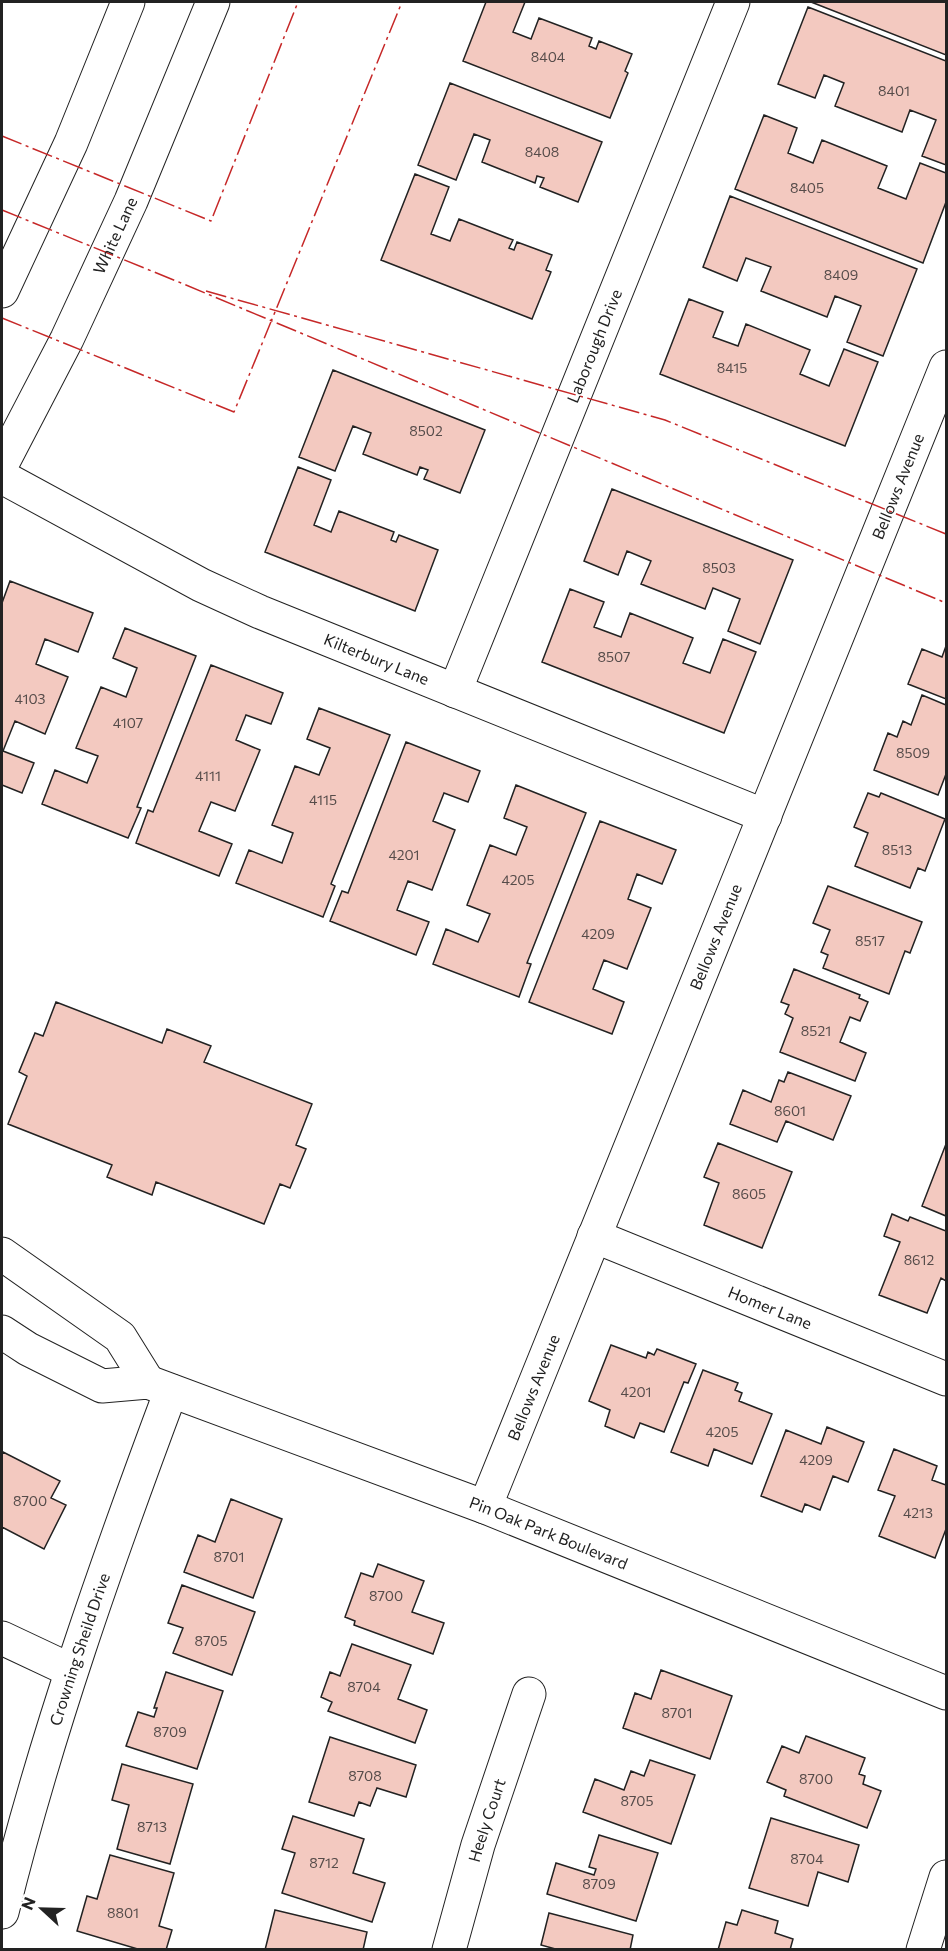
<svg xmlns="http://www.w3.org/2000/svg" width="948" height="1951" font-family="Commissioner,sans-serif">
<rect width="100%" height="100%" fill="#fff"/>
<path fill="#f3c9c0" stroke="#222" stroke-width="1.5" d="M486 2H525L513 32 531 39 539 18 592 38 589 46 596 49 599 41 632 54 625 71 628 73 610 118 463 61Z
M811 2H946V55Z
M808 7 946 61V165L922 156 936 120 910 110 902 132 835 106 844 83 824 75 815 98 778 84Z
M450 83 602 142 578 202 540 187 544 178 537 176 535 183 482 162 490 140 474 134 456 180 418 165Z
M764 115 797 128 788 153 813 163 822 140 887 166 878 188 906 199 920 163 946 173V202L923 263 735 189Z
M415 174 449 187 431 234 450 241 459 219 513 240 509 248 514 250 517 242 552 255 546 270 551 272 532 319 381 260Z
M730 196 917 269 883 356 847 342 861 306 835 296 827 317 761 291 771 267 746 258 737 281 703 267Z
M689 299 723 312 713 337 738 346 746 324 810 350 800 374 829 386 844 349 878 362 845 446 660 374Z
M333 370 485 430 460 493 424 479 428 470 420 467 417 475 363 454 371 433 353 426 335 471 299 457Z
M298 467 331 480 314 525 331 532 339 511 394 532 391 540 396 542 399 535 438 550 415 611 265 552Z
M612 489 793 560 760 644 728 631 740 599 713 588 705 609 641 584 651 561 627 551 618 575 584 561Z
M10 581 93 613 78 652 45 639 36 664 68 677 45 734 15 721 3 751 34 763 22 793 2 785V603Z
M570 589 604 602 594 627 621 637 630 613 693 638 683 663 710 673 723 639 756 652 724 733 542 662Z
M125 628 196 656 137 807 141 808 128 838 42 804 55 770 87 783 98 756 76 748 101 687 126 697 137 668 113 658Z
M946 646V699L908 684 922 649 942 657Z
M211 665 283 693 271 724 246 715 236 740 260 750 235 811 211 802 199 831 232 844 219 876 136 843 148 810 153 812Z
M922 695 946 705V774L938 795 874 770 888 733 897 737 903 721 911 725Z
M319 708 390 735 331 884 335 886 323 917 236 883 249 850 282 863 293 833 272 825 295 766 319 775 330 748 307 739Z
M406 742 480 771 468 802 444 793 433 821 455 830 432 890 408 881 397 910 429 922 416 955 330 921 342 891 348 893Z
M516 785 586 813 527 963 531 964 519 997 433 964 446 929 478 942 490 914 467 905 490 845 516 855 527 827 504 818Z
M868 793 879 797 881 793 945 819 925 871 918 868 910 888 855 866 868 833 854 827Z
M600 821 676 850 662 884 637 874 628 899 651 908 627 969 604 960 593 989 624 1002 612 1034 529 1002Z
M828 886 922 922 910 953 905 951 889 994 823 968 828 955 821 952 830 930 813 923Z
M794 969 860 995 859 998 868 1002 860 1021 850 1017 840 1042 866 1053 855 1081 780 1052 793 1018 785 1014 789 1005 781 1002Z
M56 1002 162 1043 167 1029 211 1046 204 1062 312 1104 296 1145 306 1149 290 1188 280 1184 264 1224 156 1182 152 1195 107 1177 112 1165 8 1124 27 1076 19 1072 35 1033 43 1036Z
M788 1072 851 1096 833 1140 786 1121 777 1142 730 1124 743 1090 771 1102 779 1080 784 1082Z
M718 1143 792 1172 762 1248 704 1225 719 1183 704 1177Z
M946 1144V1216L922 1206Z
M892 1214 908 1221 910 1217 946 1231V1281L941 1278 927 1313 879 1295 900 1242 884 1236Z
M611 1345 646 1358 648 1352 654 1355 657 1349 696 1364 688 1383 684 1382 664 1432 640 1423 634 1438 605 1426 610 1410 589 1401Z
M703 1370 738 1383 735 1390 742 1393 739 1401 772 1414 752 1464 714 1449 708 1466 671 1452Z
M827 1427 864 1442 848 1482 833 1476 820 1510 805 1504 802 1512 761 1496 786 1430 821 1444Z
M894 1449 937 1466 932 1480 946 1485V1529L935 1558 879 1536 895 1496 878 1490Z
M3 1452 60 1481 51 1498 66 1505 44 1549 2 1527V1529V1455Z
M231 1499 282 1519 253 1598 184 1572 198 1535 215 1542Z
M378 1564 424 1581 412 1612 444 1623 433 1654 354 1625 355 1621 345 1617 361 1573 373 1577Z
M182 1585 255 1612 232 1675 173 1653 183 1628 168 1623Z
M352 1644 411 1665 398 1699 427 1710 415 1743 328 1711 332 1702 321 1697 330 1672 340 1676Z
M661 1670 732 1696 710 1759 623 1728 635 1693 651 1699Z
M166 1672 223 1691 197 1769 126 1746 138 1712 154 1717 157 1708H154Z
M806 1736 865 1758 859 1774 865 1776 863 1784 881 1791 867 1828 784 1796 786 1790 767 1782 782 1746 799 1753Z
M330 1737 416 1765 406 1797 377 1788 370 1806 359 1802 354 1816 309 1802Z
M650 1760 695 1775 671 1844 583 1812 595 1779 624 1790 631 1771 644 1776Z
M122 1764 193 1784 170 1864 117 1849 129 1805 112 1800Z
M293 1816 364 1839 353 1873 385 1883 372 1922 282 1893 295 1853 282 1849Z
M771 1818 859 1845 848 1882 818 1872 808 1906 749 1888Z
M599 1835 658 1853 636 1921 547 1894 556 1863 594 1875 596 1869 589 1867Z
M110 1855 174 1873 159 1926 172 1930 166 1950H141L77 1931 87 1896 97 1899Z
M275 1910 367 1932 363 1950H265Z
M742 1910 778 1921 775 1933 793 1939 790 1950H718L726 1922 737 1925Z
M549 1913 633 1935 630 1950H559L541 1945Z"/>
<g fill="none" stroke-linecap="round" stroke-linejoin="round">
<g stroke="#222" stroke-width="35">
<g id="minor">
<path id="s1" d="M2 477 201 585 260 612 765 816"/>
<path id="s2" d="M455 691 733 2"/>
<path id="s3" d="M594 1236 946 1379"/>
<path d="M2 1254 120 1337 148 1382"/>
<path id="s4" d="M2 1332 28 1349 102 1386 148 1382 485 1507 946 1693"/>
<path id="s5" d="M485 1507 946 367"/>
<path d="M2 1638 70 1670"/>
<path id="s6" d="M2 1912C46 1734 107 1562 171 1391"/>
<path id="s7" d="M449 1950 478 1845 529 1694"/>
<path d="M923 1950 946 1877"/>
</g>
</g>
<g stroke="#222" stroke-width="35">
<g id="major">
<path d="M2 291 71 143 128 2"/>
<path id="s8" d="M2 464 67 339 131 201 213 2"/>
</g>
</g>
<use href="#minor" stroke="#fff" stroke-width="33"/>
<use href="#major" stroke="#fff" stroke-width="33"/>
<path stroke="#c62828" stroke-width="1.5" stroke-dasharray="21 4.5 3 4.5" stroke-linecap="butt" d="M2 136 211 221 298 2
M2 210 186 285 946 603
M206 291 665 420 946 534
M2 318 234 412 402 2"/>
</g>
<g text-anchor="middle" stroke-width="4.5" stroke-linejoin="round" paint-order="stroke">
<g font-size="14" fill="#564c4a">
<text x="548" y="62">8404</text>
<text x="894" y="96">8401</text>
<text x="542" y="157">8408</text>
<text x="807" y="193">8405</text>
<text x="841" y="280">8409</text>
<text x="732" y="373">8415</text>
<text x="426" y="436">8502</text>
<text x="719" y="573">8503</text>
<text x="614" y="662">8507</text>
<text x="30" y="704">4103</text>
<text x="128" y="728">4107</text>
<text x="913" y="758">8509</text>
<text x="208" y="781">4111</text>
<text x="323" y="805">4115</text>
<text x="897" y="855">8513</text>
<text x="404" y="860">4201</text>
<text x="518" y="885">4205</text>
<text x="598" y="939">4209</text>
<text x="870" y="946">8517</text>
<text x="816" y="1036">8521</text>
<text x="790" y="1116">8601</text>
<text x="749" y="1199">8605</text>
<text x="919" y="1265">8612</text>
<text x="636" y="1397">4201</text>
<text x="722" y="1437">4205</text>
<text x="816" y="1465">4209</text>
<text x="30" y="1506">8700</text>
<text x="918" y="1518">4213</text>
<text x="229" y="1562">8701</text>
<text x="386" y="1601">8700</text>
<text x="211" y="1646">8705</text>
<text x="364" y="1692">8704</text>
<text x="677" y="1718">8701</text>
<text x="170" y="1737">8709</text>
<text x="365" y="1781">8708</text>
<text x="816" y="1784">8700</text>
<text x="637" y="1806">8705</text>
<text x="152" y="1832">8713</text>
<text x="807" y="1864">8704</text>
<text x="324" y="1868">8712</text>
<text x="599" y="1889">8709</text>
<text x="123" y="1918">8801</text>
</g>
<g font-size="16" fill="#222" stroke="#fff">
<text dy="6" stroke="none"><textPath href="#s8" startOffset="255">White Lane</textPath></text>
<text dy="6" stroke="none"><textPath href="#s2" startOffset="372">Laborough Drive</textPath></text>
<text dy="6" stroke="none"><textPath href="#s5" startOffset="1101">Bellows Avenue</textPath></text>
<text dy="6" stroke="none"><textPath href="#s1" startOffset="417">Kilterbury Lane</textPath></text>
<text dy="6" stroke="none"><textPath href="#s5" startOffset="615">Bellows Avenue</textPath></text>
<text dy="6" stroke="none"><textPath href="#s3" startOffset="190">Homer Lane</textPath></text>
<text dy="6" stroke="none"><textPath href="#s5" startOffset="129">Bellows Avenue</textPath></text>
<text dy="6" stroke="none"><textPath href="#s4" startOffset="588">Pin Oak Park Boulevard</textPath></text>
<text dy="6" stroke="none"><textPath href="#s6" startOffset="274">Crowning Sheild Drive</textPath></text>
<text dy="6" stroke="none"><textPath href="#s7" startOffset="135">Heely Court</textPath></text>
</g>
</g>
<rect width="948" height="1951" fill="none" stroke="#222222" stroke-width="6"/>
<g transform="translate(42 1909) rotate(292)" stroke="#ffffff" stroke-width="4.5" paint-order="stroke">
<path d="M0-4.5L10 22L0 15L-10 22Z" fill="#222222"/>
<text y="-9" font-size="16" font-weight="bold" text-anchor="middle" fill="#222222">N</text>
</g>
</svg>
